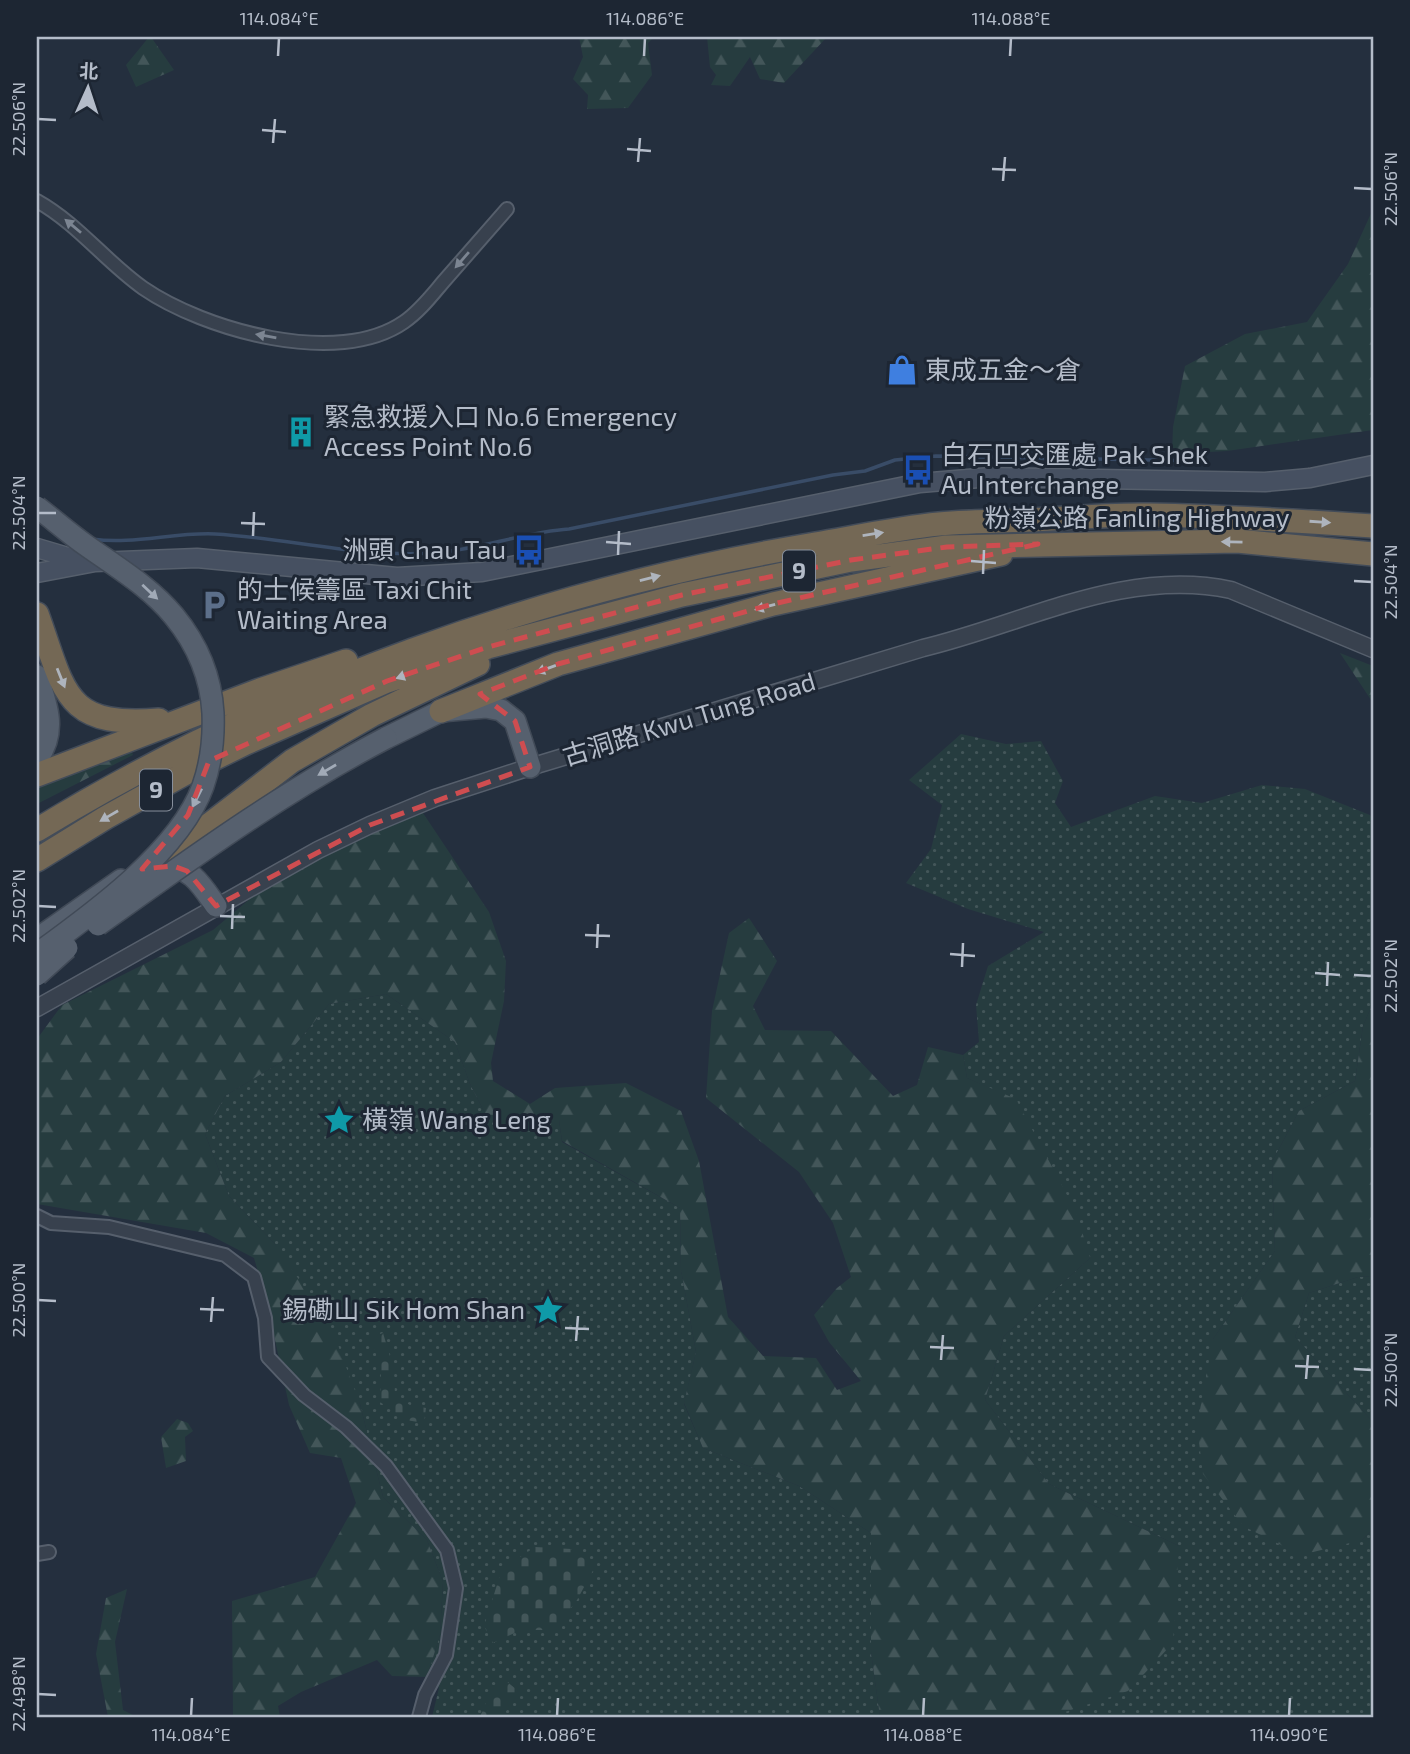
<svg xmlns="http://www.w3.org/2000/svg" width="1410" height="1754" font-family="'Exo 2','Noto Sans SC',sans-serif">
<defs>
<pattern id="grass-dots" width="8" height="8" patternUnits="userSpaceOnUse" patternTransform="scale(1.75)"><rect width="8" height="8" fill="#263c3f"/><path d="M2 2h.1M6 6h.1" fill="none" stroke="#435659" stroke-width="1.8" stroke-linecap="round"/></pattern>
<pattern id="forest-firs" width="22" height="20" patternUnits="userSpaceOnUse" patternTransform="scale(1.75)"><rect width="22" height="20" fill="#263c3f"/><path d="M5 1l3.5 6h-7zM16 11l3.5 6h-7z" fill="#435659"/></pattern>
<pattern id="cemetery-stones" width="16" height="16" patternUnits="userSpaceOnUse" patternTransform="scale(1.75)"><rect width="16" height="16" fill="#263c3f"/><path d="M2 7V4a2 2 0 0 1 4 0v3zM10 15v-3a2 2 0 0 1 4 0v3z" fill="#435659"/></pattern>
</defs>
<rect width="100%" height="100%" fill="#242f3e"/>
<path fill="url(#grass-dots)" d="M961 734 1006 744 1041 741 1063 781 1055 803 1071 827 1155 796 1202 803 1262 785 1305 789 1370 815 1373 819V1003L1363 1026 1355 1081 1299 1111 1272 1162 1275 1251 1213 1339 1362 1540 1373 1529V1717H1057L1179 1546 1049 1484 985 1400 1004 1336 1090 1258 1016 1100 967 1078 963 1055 979 1042 976 1005 988 966 1044 932 968 909 906 883 931 849 942 805 909 780Z
M386 994 455 1042 470 1084 489 1121 559 1120 562 1142 680 1208 681 1270 696 1352 684 1404 703 1448 799 1486 871 1533V1652L880 1717H432L439 1688 427 1677 440 1635 443 1582 427 1540 383 1497 360 1404 275 1244 229 1196 205 1134 225 1096 281 1062 329 1004Z
M1373 1276V1422L1295 1337 1309 1293 1358 1277Z"/>
<path fill="url(#forest-firs)" d="M149 37H151L174 70 136 87 126 65Z
M579 37H654L648 43 652 75 628 108 587 109 588 95 573 79 583 57Z
M707 37H827L784 83 760 79 750 57 730 86 711 85 716 75 710 67Z
M1373 209V430L1227 451 1172 454 1173 427 1185 366 1245 334 1307 322 1348 264Z
M1340 653 1373 666V703Z
M123 731 133 755 37 804V781L115 733Z
M421 810 489 912 506 961 504 1001 491 1063 493 1081 530 1104 555 1088 626 1083 681 1111 699 1161 728 1317 763 1356 816 1358 837 1390 861 1381 829 1342 814 1315 837 1288 851 1277 833 1223 799 1172 706 1098 712 1011 729 933 749 918 777 961 753 1006 765 1030 831 1031 893 1096 917 1085 928 1047 963 1055 967 1078 1016 1099 1076 1212 1090 1258 1004 1336 985 1400 1049 1484 1179 1546 1173 1643 1128 1691 1059 1714 1057 1717H880L871 1652V1533L799 1486 703 1448 684 1403 696 1352 681 1270 680 1208 562 1141 559 1120 524 1133 489 1121 470 1084 455 1042 386 994 329 1004 281 1062 225 1096 205 1134 229 1196 275 1244 332 1329 360 1404 383 1497 427 1540 443 1582 440 1635 427 1677 392 1676 377 1660 301 1692 278 1706 280 1717H233L232 1601 315 1577 356 1503 341 1458 310 1453 289 1405 267 1303 254 1258 206 1233 37 1204V1039L62 1005 213 930 258 892 360 831Z
M1373 1003V1276L1358 1277 1309 1293 1295 1337 1373 1422V1529L1362 1540 1301 1555 1243 1526 1203 1474 1197 1426 1213 1339 1275 1251 1272 1162 1299 1111 1355 1081 1363 1026Z
M177 1419 188 1423 193 1431 185 1437 186 1461 166 1468 161 1437Z
M127 1589 115 1642 123 1710 137 1717H108L96 1654 106 1598Z"/>
<path fill="url(#cemetery-stones)" d="M383 1333 394 1370 395 1397 410 1405 426 1408 424 1423 406 1420 380 1402 381 1370 371 1337Z
M535 1547 571 1549 596 1565 577 1600 554 1630H521L493 1643 484 1626 502 1569Z
M505 1680 517 1690 503 1717H480L491 1690Z"/>
<g fill="none" stroke-linecap="round" stroke-linejoin="round">
<path stroke="#394c67" stroke-width="3.5" d="M92 539C133 545 174 532 215 534 288 538 359 558 433 553 479 550 523 532 569 529L833 475 865 471 895 460 936 456 1205 461"/>
<g stroke="#565f6c" stroke-width="16">
<path id="minor" d="M37 201C78 224 105 261 143 288 204 330 338 368 404 322 420 311 432 295 444 281 465 257 486 233 507 209
M37 1216 51 1223 109 1227 225 1255 254 1277 265 1318 268 1357 304 1395 346 1427 386 1466 447 1550 456 1588 446 1655 425 1695 419 1717
M37 1554 49 1552"/>
</g>
<g stroke="#565f6c" stroke-width="19">
<path id="tertiary" d="M37 1008 318 850 370 825 435 798 530 767 923 648C1024 624 1125 567 1231 590L1373 649"/>
</g>
<g stroke="#565f6c" stroke-width="21">
<path id="secondary" d="M37 548 81 561
M37 573 95 562 197 558 397 577 482 572 920 483 991 477 1265 482 1310 478 1373 465"/>
</g>
<g stroke="#414a57" stroke-width="24">
<path id="primary" d="M37 676C47 705 57 732 37 759
M386 738 441 711 486 707 501 710 515 721 530 767
M164 866C191 866 202 886 216 906
M37 939 121 880"/>
</g>
<g stroke="#434c59" stroke-width="26">
<path id="motorway" d="M37 614C65 691 63 728 159 720
M441 711 558 664 773 604 1001 554
M37 775 260 690 346 661
M37 830C273 686 542 590 815 544 856 537 898 528 939 524 969 521 1000 521 1030 520 1070 518 1110 514 1149 515 1224 516 1299 521 1373 526
M37 860 105 818 195 768 246 743 387 681 488 647 682 595 851 560 947 547 1237 541 1373 554
M156 860 210 824 292 761 372 715 478 664"/>
</g>
<use href="#minor" stroke="#38414e" stroke-width="12"/>
<use href="#tertiary" stroke="#38414e" stroke-width="16"/>
<use href="#secondary" stroke="#465061" stroke-width="18"/>
<use href="#primary" stroke="#56606e" stroke-width="21"/>
<use href="#motorway" stroke="#746855" stroke-width="23"/>
<g stroke="#414a57" stroke-width="24" stroke-linecap="butt">
<path id="primary-bridge" d="M37 507C54 520 70 534 87 546 118 568 150 587 174 616 197 644 211 677 213 713 214 738 211 763 203 786 180 851 91 915 37 954
M98 925C192 858 284 791 386 738
M37 975 67 948"/>
</g>
<use href="#primary-bridge" stroke="#56606e" stroke-width="21"/>
</g>
<defs><path id="oneway-solid" d="M-6-.8H1V-3.2L6.5 0L1 3.2V.8H-6Z" transform="scale(1.75)"/></defs>
<g fill="#7c8592">
<use href="#oneway-solid" transform="translate(73 226) rotate(-140)"/>
<use href="#oneway-solid" transform="translate(462 260) rotate(131)"/>
<use href="#oneway-solid" transform="translate(266 336) rotate(-170)"/>
</g>
<g fill="#aeb4bd">
<use href="#oneway-solid" transform="translate(1320 522) rotate(4)"/>
<use href="#oneway-solid" transform="translate(873 534) rotate(-9)"/>
<use href="#oneway-solid" transform="translate(1232 542) rotate(-179)"/>
<use href="#oneway-solid" transform="translate(650 578) rotate(-14)"/>
<use href="#oneway-solid" transform="translate(765 607) rotate(165)"/>
<use href="#oneway-solid" transform="translate(546 669) rotate(160)"/>
<use href="#oneway-solid" transform="translate(406 675) rotate(161)"/>
<use href="#oneway-solid" transform="translate(61 678) rotate(68)"/>
<use href="#oneway-solid" transform="translate(109 816) rotate(150)"/>
</g>
<g fill="#a1aab7">
<use href="#oneway-solid" transform="translate(150 592) rotate(43)"/>
<use href="#oneway-solid" transform="translate(327 770) rotate(150)"/>
<use href="#oneway-solid" transform="translate(197 798) rotate(117)"/>
</g>
<path fill="none" stroke="#ce4d50" stroke-width="5" stroke-dasharray="14 9" stroke-linejoin="round" d="M1038 544 773 604 558 664 480 694 515 721 530 767 370 825 216 906 187 871 173 866 142 869 188 815 209 761 387 681 488 647 682 595 851 560 947 547Z"/>
<path fill="none" stroke="#b4bcc9" stroke-width="2.5" d="M278 56 279 38M644 56 645 38M1010 56 1011 38M38 119 56 120M262 130 286 132M273 143 275 119M627 149 651 151M638 162 640 138M992 169 1016 170M1003 181 1005 157M1354 188 1372 189M38 513H56M241 523 265 524M253 536 254 512M606 542 631 544M618 555 619 531M971 561 996 563M983 574 984 550M1354 581 1372 582M38 906 56 907M220 916 245 917M232 929 233 904M585 935 610 936M597 948 598 924M950 954 975 956M962 967 963 943M1315 973 1340 975M1354 975 1372 976M1327 986 1328 962M38 1300 56 1301M200 1309 224 1310M211 1322 213 1297M565 1328 589 1329M576 1341 578 1316M930 1347 954 1348M941 1360 943 1335M1295 1366 1319 1367M1354 1369 1372 1370M1306 1379 1308 1355M38 1694 56 1695M191 1716 192 1698M557 1716 558 1698M923 1716 924 1698M1289 1716 1290 1698"/>
<defs>
<g id="shop-bare" transform="scale(2.415)"><path d="M-5-2.5h2.3a2.7 3.5 0 0 1 5.4 0H5L5.5 6h-11ZM-1.5-2.5h3a1.5 2.3 0 0 0-3 0Z" fill="#3f7fe0" stroke="#1d2633" stroke-width="2.5" paint-order="stroke"/></g>
<g id="building-bare" transform="scale(2.415)"><path d="M-4-6H4V6H1V3H-1V6H-4ZM-2.5-4.3h1.7v1.8h-1.7ZM.8-4.3h1.7v1.8H.8ZM-2.5-1h1.7V.8h-1.7ZM.8-1h1.7V.8H.8Z" fill="#0f9aa8" stroke="#1d2633" stroke-width="2.5" paint-order="stroke"/></g>
<g id="bus-bare" transform="scale(2.415)"><path d="M-5-6H5V4H4V6H2V4H-2V6H-4V4H-5ZM-3.5-4V0h7V-4ZM-3.5 1.2v1.5H-2V1.2ZM2 1.2v1.5H3.5V1.2Z" fill="#1a4fb4" stroke="#1d2633" stroke-width="2.5" paint-order="stroke"/></g>
<g id="parking-bare" transform="scale(2.415)"><path d="M-3.5-5.5H1a3.5 3.5 0 0 1 0 7H-1V5.5H-3.5ZM-1-3.4V-.6H.8a1.4 1.4 0 0 0 0-2.8Z" fill="#5c6f8a" stroke="#1d2633" stroke-width="2.5" paint-order="stroke"/></g>
<g id="sight-bare" transform="scale(2.415)"><path d="M0-6L1.8-2.2L6-1.7L2.9 1.2L3.7 5.4L0 3.3L-3.7 5.4L-2.9 1.2L-6-1.7L-1.8-2.2Z" fill="#0f9aa8" stroke="#1d2633" stroke-width="2.5" paint-order="stroke"/></g>
</defs>
<g fill-rule="evenodd">
<use href="#shop-bare" x="902" y="370"/>
<use href="#building-bare" x="301" y="432"/>
<use href="#bus-bare" x="918" y="470"/>
<use href="#bus-bare" x="529" y="550"/>
<use href="#parking-bare" x="214" y="605"/>
<use href="#sight-bare" x="339" y="1120"/>
<use href="#sight-bare" x="548" y="1310"/>
</g>
<g text-anchor="middle" stroke-width="6" stroke-linejoin="round" paint-order="stroke">
<g fill="#1d2633" stroke="#878f9c" stroke-width="2">
<rect x="783" y="550.5" width="32" height="41" rx="5"/>
<rect x="140" y="769.5" width="32" height="41" rx="5"/>
</g>
<g font-size="24" font-weight="bold" fill="#b4bcc9">
<text x="799" y="579">9</text>
<text x="156" y="798">9</text>
</g>
<g font-size="26" fill="#b4bcc9" stroke="#1d2633" text-anchor="start">
<text x="925" y="379">東成五金～倉</text>
<text x="324" y="426">緊急救援入口 No.6 Emergency<tspan x="324" dy="30">Access Point No.6</tspan></text>
<text x="941" y="464">白石凹交匯處 Pak Shek<tspan x="941" dy="30">Au Interchange</tspan></text>
<text x="506" y="559" text-anchor="end">洲頭 Chau Tau</text>
<text x="237" y="599">的士候籌區 Taxi Chit<tspan x="237" dy="30">Waiting Area</tspan></text>
<text x="362" y="1129">橫嶺 Wang Leng</text>
<text x="525" y="1319" text-anchor="end">錫磡山 Sik Hom Shan</text>
</g>
<g font-size="26" fill="#b4bcc9" stroke="#1d2633">
<text x="1137" y="527">粉嶺公路 Fanling Highway</text>
<text transform="translate(689 719) rotate(-17)" y="9">古洞路 Kwu Tung Road</text>
</g>
</g>
<rect width="1410" height="1754" fill="none" stroke="#1d2633" stroke-width="77"/>
<g transform="translate(88 88) rotate(3)" stroke="#1d2633" stroke-width="5" paint-order="stroke">
<path d="M0-5L12 26L0 18L-12 26Z" fill="#b4bcc9"/>
<text y="-10" font-size="19" font-weight="bold" text-anchor="middle" fill="#b4bcc9">北</text>
</g>
<rect x="38" y="38" width="1334" height="1678" fill="none" stroke="#b4bcc9" stroke-width="2.5"/>
<g font-size="18" text-anchor="middle" fill="#b4bcc9">
<text x="279" y="25">114.084°E</text>
<text x="645" y="25">114.086°E</text>
<text x="1011" y="25">114.088°E</text>
<text transform="translate(19 119) rotate(-90)" y="6">22.506°N</text>
<text transform="translate(1391 189) rotate(-90)" y="6">22.506°N</text>
<text transform="translate(19 513) rotate(-90)" y="6">22.504°N</text>
<text transform="translate(1391 582) rotate(-90)" y="6">22.504°N</text>
<text transform="translate(19 906) rotate(-90)" y="6">22.502°N</text>
<text transform="translate(1391 976) rotate(-90)" y="6">22.502°N</text>
<text transform="translate(19 1300) rotate(-90)" y="6">22.500°N</text>
<text transform="translate(1391 1370) rotate(-90)" y="6">22.500°N</text>
<text transform="translate(19 1694) rotate(-90)" y="6">22.498°N</text>
<text x="191" y="1741">114.084°E</text>
<text x="557" y="1741">114.086°E</text>
<text x="923" y="1741">114.088°E</text>
<text x="1289" y="1741">114.090°E</text>
</g>
</svg>
